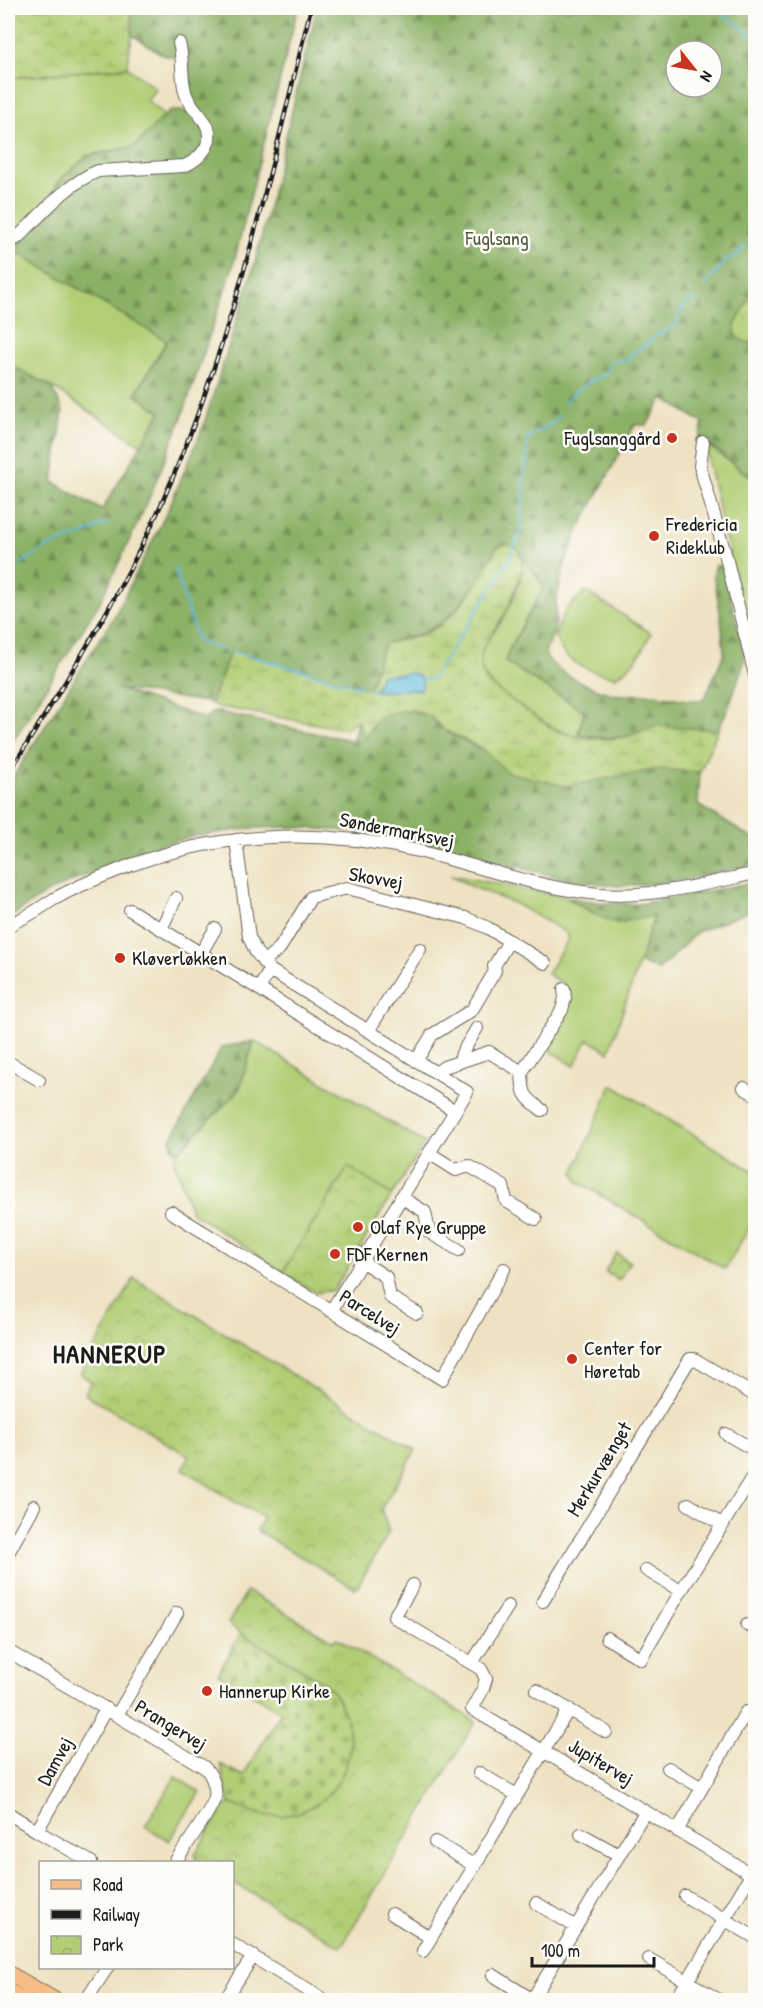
<svg xmlns="http://www.w3.org/2000/svg" width="763" height="2008" font-family="'Patrick Hand',sans-serif">
<defs>
<pattern id="forest-firs" width="22" height="20" patternUnits="userSpaceOnUse" patternTransform="scale(1.5)"><rect width="22" height="20" fill="#8cb166"/><path d="M5 1l3.5 6h-7zM16 11l3.5 6h-7z" fill="#728f53"/></pattern>
<pattern id="wetland-marsh" width="20" height="14" patternUnits="userSpaceOnUse" patternTransform="scale(1.5)"><rect width="20" height="14" fill="#b1ce74"/><path d="M1 5h8M5 5V1M11 12h8M15 12V8" fill="none" stroke="#98b064"/></pattern>
<pattern id="cemetery-stones" width="16" height="16" patternUnits="userSpaceOnUse" patternTransform="scale(1.5)"><rect width="16" height="16" fill="#b1ce74"/><path d="M2 7V4a2 2 0 0 1 4 0v3zM10 15v-3a2 2 0 0 1 4 0v3z" fill="#98b064"/></pattern>
<pattern id="park-crowns" width="20" height="18" patternUnits="userSpaceOnUse" patternTransform="scale(1.5)"><rect width="20" height="18" fill="#b1ce74"/><path d="M2 6a3 3 0 1 1 6 0M12 15a3 3 0 1 1 6 0" fill="none" stroke="#98b064"/></pattern>
</defs>
<rect width="100%" height="100%" fill="#fdfcf7"/>
<filter id="ink" filterUnits="userSpaceOnUse"><feTurbulence type="fractalNoise" baseFrequency=".0167" numOctaves="2"/><feDisplacementMap in="SourceGraphic" scale="12" xChannelSelector="R" yChannelSelector="G"/><feConvolveMatrix kernelMatrix="1 2 1 2 8 2 1 2 1" color-interpolation-filters="sRGB"/></filter>
<filter id="wash" filterUnits="userSpaceOnUse"><feTurbulence type="fractalNoise" baseFrequency=".008" numOctaves="4" result="noise"/><feDisplacementMap in="SourceGraphic" scale="24" xChannelSelector="R" yChannelSelector="G"/><feGaussianBlur stdDeviation="1.35" result="paint"/><feColorMatrix in="noise" values="0 0 0 0 0 0 0 0 0 0 0 0 0 0 0 0 0 1.4 0 .05"/><feComposite in="paint" operator="in"/></filter>
<g filter="url(#wash)">
<rect width="100%" height="100%" fill="#eee2c2"/>
<path fill="#b1ce74" stroke="#667548" stroke-width="1.5" d="M127 67 156 89 147 100 164 116 135 146 87 156 63 177 56 186V207L18 244 8 237V78Z
M13 250 167 340 135 394 161 412 141 445 52 387 8 364V259Z
M707 445 755 481V665L709 467Z
M523 558 544 586 509 650 505 662 584 711 577 737C553 730 534 716 513 701 492 688 469 669 486 642 490 635 496 630 500 623 512 605 523 580 523 558Z
M585 591 651 633C640 655 636 664 615 677 597 673 571 666 561 649 558 646 557 640 555 636L565 611Z
M450 875 566 897 598 916 655 915 609 1052 588 1039 574 1066 543 1046 565 985 547 974 569 938 565 932 516 904 471 886Z
M254 1041 425 1143 392 1195 348 1167 283 1272 191 1212 173 1158 239 1090Z
M612 1085 755 1172V1218L725 1269 578 1182 574 1172Z
M175 1777 200 1792 169 1841 145 1826Z"/>
<path fill="url(#forest-firs)" stroke="#546641" stroke-width="1.5" fill-rule="evenodd" d="M8 8H298L233 266 181 420 148 501 100 602 8 749V364L52 387 63 411 53 482 102 510 161 412 135 395 167 341 13 250 56 208 49 201 56 186 63 177 87 156 135 146 170 111H187L197 107 191 94 188 56H165L132 35 127 67 8 78Z
M317 8H755V481L717 450 699 440 703 423 663 398 647 425H635L578 531 563 569 556 602V624L553 635 545 652C548 670 592 688 609 693 622 697 633 694 646 694 664 694 683 702 701 700L705 697 724 654 721 617 714 578 715 565 723 567 745 656 744 662 729 706 718 730 654 726 630 736 605 738 579 735 584 711 505 662 509 650 544 586 519 551 483 575 456 609 443 622 424 633 384 644 369 690 232 651 211 703 116 688 205 719 213 712H219L304 731 351 740 354 738 357 720 366 738C369 731 372 723 378 718 387 709 417 709 428 715 436 719 440 728 449 733 471 745 491 751 507 772L603 779 660 769 700 772 698 805 755 840V864L673 882 618 886 567 879 376 833 292 827 252 828 195 836 156 846 109 865 46 893 8 919V785L115 615 167 512 203 427 255 263ZM676 51H712V87H676Z
M755 882V909L697 932 659 970 639 963 654 916 617 923 598 916 566 897 603 903 640 904Z
M254 1041 239 1090 177 1152 173 1149 170 1141 222 1047Z"/>
<path fill="url(#wetland-marsh)" stroke="#667548" stroke-width="1.5" d="M8 8H131L132 35 127 67 8 78Z
M506 544 515 547 519 551 523 568 508 609 483 648 481 659 482 672 489 684 553 729 577 737 612 739 630 736 654 726 718 730 700 772 660 769 565 786 507 772 483 749 444 730 431 717 414 711H401L380 716 371 727 366 739 357 720 345 729 215 706 211 703 231 651 369 689 384 644C396 641 409 639 421 635 458 620 481 580 497 547Z"/>
<path fill="url(#cemetery-stones)" stroke="#667548" stroke-width="1.5" d="M241 1633 325 1683C376 1735 344 1820 269 1816 255 1815 242 1808 229 1803L220 1764 243 1776 281 1712 218 1674Z"/>
<path fill="url(#park-crowns)" stroke="#667548" stroke-width="1.5" d="M755 299V343L745 342 736 336 735 326 748 300Z
M348 1167 392 1195 334 1290 316 1293 283 1272Z
M616 1253 630 1262 619 1280 605 1272Z
M134 1278 416 1450 381 1509 389 1532 356 1589 257 1531 263 1517 235 1502 183 1469 189 1456 85 1394 91 1381 80 1374Z
M247 1591 334 1641 337 1638 476 1721 341 1947 233 1882 232 1862H200L197 1861 195 1854 223 1808 229 1803C242 1808 255 1815 269 1816 344 1819 376 1735 325 1683L241 1633 228 1623Z"/>
<path fill="#62bbe0" stroke="#3f6c7e" stroke-width="1.5" d="M413 673C422 676 424 682 421 690 404 687 388 695 372 690L376 687 381 675Z"/>
<g fill="none" stroke-linecap="round" stroke-linejoin="round">
<path stroke="#62bbe0" stroke-width="2" d="M714 8 756 38
M726 17 735 8
M706 285C713 273 721 270 726 259L736 256 745 246
M565 403 570 396 589 382 606 374 609 366 614 361 629 360 632 354 640 348 645 346 655 336 673 327 677 322 680 311 693 298
M753 472 756 474
M175 569 198 642 223 649
M8 571 49 546 82 535 102 525 106 524
M231 651 362 687
M420 680 433 678 509 561C511 549 518 542 520 529L528 438C537 429 550 430 559 415
M367 689 373 690"/>
</g>
</g>
<g filter="url(#ink)">
<g fill="none" stroke-linecap="round" stroke-linejoin="round">
<g stroke="#666156" stroke-width="14">
<path id="minor" d="M8 239 11 240 17 238C42 214 66 184 98 171L184 166C201 159 217 141 205 122 199 113 190 105 186 95 180 78 184 60 179 43
M703 442 700 466 726 557 756 679
M236 840 249 937 256 952 270 970 467 1092 331 1311
M130 910 259 989 270 970
M8 927C13 922 20 920 27 916 36 911 45 905 54 899 74 888 95 879 116 871 211 832 318 827 418 851 478 866 538 888 599 894 652 898 704 884 756 873
M161 929 176 898
M201 953 215 929
M263 962 280 948 311 897 347 888 466 918 488 928 545 963
M259 989 455 1111
M368 1031 420 949
M416 1061 432 1035 472 1010 495 971 494 966 509 941
M8 1062 39 1080
M460 1062 462 1053 477 1028
M522 1072 562 1010 565 998 564 989
M436 1073 444 1067 489 1052 522 1072C523 1094 523 1096 542 1110
M744 1088 756 1095
M429 1153 456 1170 469 1166 503 1186 506 1201 536 1219
M401 1197 425 1212 429 1232 459 1250
M171 1212 442 1379 504 1269
M361 1261 386 1277 390 1297 417 1313
M726 1434 756 1451
M688 1504 723 1525
M8 1553 34 1506
M646 1570 681 1591
M413 1585 394 1617 481 1669 486 1679 483 1689 472 1709 756 1877
M543 1601 690 1359H694L756 1396
M747 1625 756 1629
M607 1638 641 1659 681 1591 756 1471
M8 1651 204 1767C211 1773 217 1787 215 1797 213 1808 183 1850 175 1862
M472 1663 508 1606
M536 1690 606 1732
M117 1715 177 1613
M668 1768 702 1788
M479 1773 517 1795
M8 1813 37 1831 106 1709
M37 1831 91 1862
M677 1831 746 1712
M581 1834 619 1855
M435 1842 475 1866
M685 1896 756 1938
M536 1903 576 1927
M392 1914 431 1938
M232 1944 324 2000
M423 1951 569 1709
M649 1959 719 2000
M493 1975 533 2000
M86 2000 107 1968
M225 2000 253 1956
M532 2000 645 1812
M676 2000 751 1875"/>
</g>
<g stroke="#666156" stroke-width="17">
<path id="major" d="M8 1973 55 2000
M8 1991 25 2000"/>
</g>
<use href="#minor" stroke="#fff" stroke-width="12"/>
<use href="#major" stroke="#f6be86" stroke-width="15"/>
<g stroke="#1c1c1c" stroke-width="4.5">
<path id="rail" d="M8 774C64 685 121 596 164 498 233 341 270 173 311 8"/>
</g>
<use href="#rail" stroke="#fdfcf7" stroke-width="2" stroke-dasharray="7" stroke-linecap="butt"/>
</g>
</g>
<g fill="#c8321e" stroke="#fdfcf7" stroke-width="2">
<circle cx="672" cy="438" r="6"/>
<circle cx="654" cy="536" r="6"/>
<circle cx="120" cy="958" r="6"/>
<circle cx="358" cy="1227" r="6"/>
<circle cx="335" cy="1254" r="6"/>
<circle cx="572" cy="1359" r="6"/>
<circle cx="207" cy="1691" r="6"/>
</g>
<g text-anchor="middle" stroke-width="5" stroke-linejoin="round" paint-order="stroke">
<g font-size="20" fill="#505a3b" stroke="#fdfcf7">
<text x="497" y="245">Fuglsang</text>
</g>
<g font-size="20" fill="#1c1c1c" stroke="#fdfcf7" text-anchor="start">
<text x="660" y="445" text-anchor="end">Fuglsanggård</text>
<text x="666" y="531">Fredericia<tspan x="666" dy="23">Rideklub</tspan></text>
<text x="132" y="965">Kløverløkken</text>
<text x="370" y="1234">Olaf Rye Gruppe</text>
<text x="347" y="1261">FDF Kernen</text>
<text x="584" y="1355">Center for<tspan x="584" dy="23">Høretab</tspan></text>
<text x="219" y="1698">Hannerup Kirke</text>
</g>
<g font-size="20" fill="#1c1c1c" stroke="#fdfcf7">
<text transform="translate(397 830) rotate(11)" y="7">Søndermarksvej</text>
<text transform="translate(376 878) rotate(10)" y="7">Skovvej</text>
<text transform="translate(370 1312) rotate(32)" y="7">Parcelvej</text>
<text transform="translate(599 1469) rotate(-59)" y="7">Merkurvænget</text>
<text transform="translate(171 1725) rotate(31)" y="7">Prangervej</text>
<text transform="translate(55 1761) rotate(-61)" y="7">Damvej</text>
<text transform="translate(601 1762) rotate(31)" y="7">Jupitervej</text>
</g>
<g font-size="26" font-weight="bold" letter-spacing="1.5" fill="#1c1c1c" stroke="#fdfcf7">
<text x="110" y="1363">HANNERUP</text>
</g>
</g>
<rect width="763" height="2008" fill="none" stroke="#fdfcf7" stroke-width="30"/>
<rect x="39" y="1861" width="195" height="108" fill="#fdfcf7" stroke="#a3a29f" stroke-width="1.5"/>
<rect x="51" y="1880" width="30" height="9" fill="#f6be86" stroke="#a3a29f" stroke-width="1.5"/>
<text x="93" y="1891" font-size="18" fill="#1c1c1c">Road</text>
<rect x="51" y="1910" width="30" height="9" fill="#1c1c1c" stroke="#a3a29f" stroke-width="1.5"/>
<text x="93" y="1921" font-size="18" fill="#1c1c1c">Railway</text>
<rect x="51" y="1936" width="30" height="18" fill="url(#park-crowns)" stroke="#a3a29f" stroke-width="1.5"/>
<text x="93" y="1951" font-size="18" fill="#1c1c1c">Park</text>
<g transform="translate(694 69) rotate(121)"><circle r="28" fill="#fdfcf7" stroke="#a3a29f" stroke-width="1.5"/>
<path d="M0-4.5L10 22L0 15L-10 22Z" fill="#c8321e"/>
<text y="-9" font-size="16" font-weight="bold" text-anchor="middle" fill="#1c1c1c">N</text>
</g>
<path d="M532 1957v9h122v-9" fill="none" stroke="#1c1c1c" stroke-width="3"/>
<text x="541" y="1957" font-size="18" fill="#1c1c1c" stroke="#fdfcf7" stroke-width="4.5" paint-order="stroke">100 m</text>
</svg>
